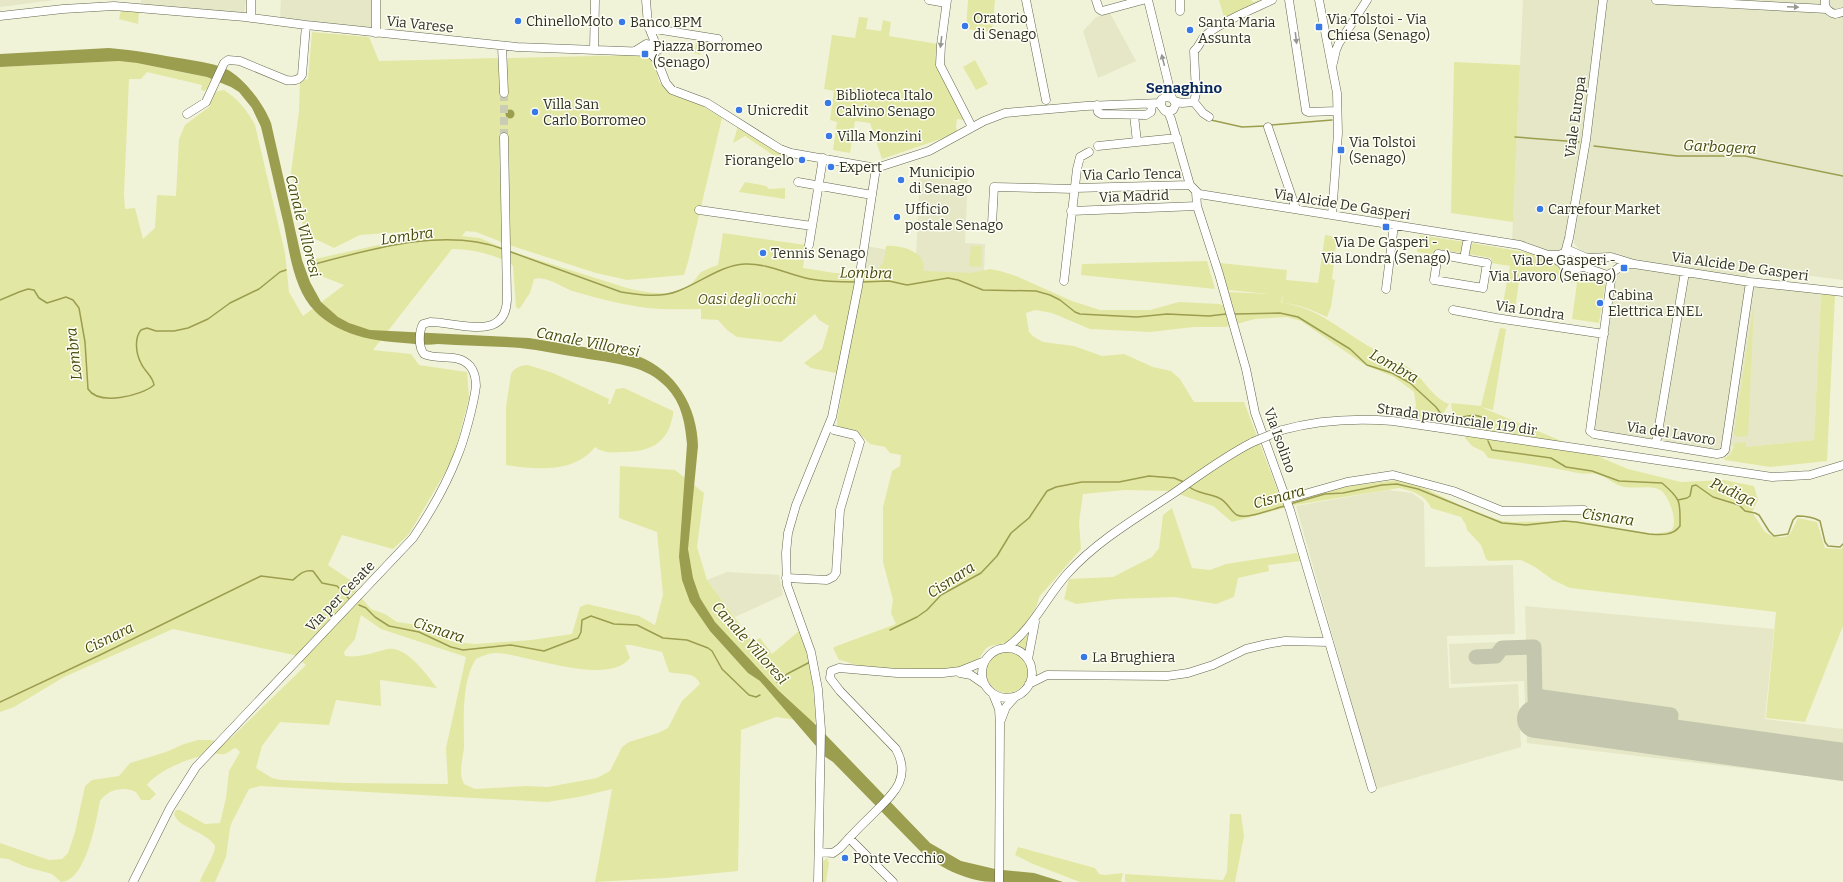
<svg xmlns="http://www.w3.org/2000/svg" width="1843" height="882" font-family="Bitter,serif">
<rect width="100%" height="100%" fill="#f1f3d8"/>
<path fill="#e5e7c6" d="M0 0H54L0 7Z
M141 0H246L244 15 141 6Z
M281 0H375L374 31 280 20Z
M1523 0H1843V280L1749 268 1747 280 1589 254 1579 249 1574 243 1572 199 1568 226 1561 252 1556 253 1512 242Z
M1110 13 1136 61 1098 78 1083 31 1096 17Z
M920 170 968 172 965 243 985 244 984 275 912 276 863 267 866 246 916 255Z
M1625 265 1821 291 1814 440 1746 447 1732 446 1730 455 1721 458 1590 437 1616 272Z
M1388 490 1412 493 1424 502 1425 567 1513 565 1515 634 1447 636 1449 688 1518 684 1521 747 1376 789 1296 506Z
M727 572 779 575 783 595 735 617 707 580Z
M1525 606 1774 629 1765 719 1843 729V780L1527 743 1524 681 1451 684 1449 644 1526 641Z"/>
<path fill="#e3e7a4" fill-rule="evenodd" d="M968 0H995L992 32 966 29Z
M1219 0H1251L1254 2 1259 0 1261 3 1225 21Z
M121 10 139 12 138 24 119 19Z
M859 17 868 18 866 29 881 31 883 20 891 22 889 36 938 44 939 70 964 120 957 119 956 127 958 133 882 159 870 123 855 121 850 153 833 150 837 122 830 120 834 91 824 89 832 35 855 38Z
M312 32 369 37 379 61 499 58 500 94 506 58 641 55 649 56 655 64 659 82 666 89 704 107 722 118 688 262 684 275 627 280 596 273 509 245 476 232 466 231 462 236 480 238 510 251 627 288C649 293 674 299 693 282 695 280 697 277 699 274 703 270 712 267 718 265L723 233 806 245 803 268C821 270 868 282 880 267 885 261 885 253 886 246 900 244 928 252 923 271L970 273 990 269 1000 271 1016 276 1072 301 1100 310H1150L1179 302 1219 304 1226 306 1228 292 1269 294 1228 290 1220 263 1287 270 1286 280 1318 283 1325 235 1337 237 1332 279 1335 280 1331 307 1327 317C1312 310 1299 304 1282 303L1283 294 1281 303C1318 306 1343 333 1374 349L1373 356C1385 359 1402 362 1412 370 1425 381 1433 398 1449 404L1443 414V422L1413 418 1416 405 1414 392 1394 377 1365 365 1301 321 1287 317 1255 319 1225 327H1194L1150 332 1090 329 1052 313 1035 310 1026 313 1029 332 1034 337 1043 342 1074 346 1102 356 1124 354 1153 367 1171 371 1180 379 1194 402H1244L1282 502 1348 486 1398 480 1424 488 1470 510 1502 521 1514 522 1576 521 1654 534 1671 531C1679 523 1669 495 1660 490 1650 485 1636 489 1624 487 1615 485 1608 478 1599 475 1592 472 1585 475 1578 473 1548 467 1518 462 1488 458L1484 452 1472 446 1465 438V427L1454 425 1451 403 1481 406 1500 328 1506 329 1493 410 1481 407 1628 469 1681 482 1724 480 1754 486 1758 500 1752 512 1765 532 1774 537H1785L1790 534 1798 518 1817 522 1825 548 1840 549 1843 547V626L1805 722 1766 718 1776 612 1570 588 1553 580 1535 567 1521 560 1489 561 1486 559 1481 545 1467 530 1466 525 1461 517 1431 508C1426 495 1412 491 1399 488L1295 505 1232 522 1213 506 1170 491 1125 490 1083 494 1079 522 1081 549 1039 597C1037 611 1019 638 1006 643 1000 645 994 644 988 647 983 650 981 657 977 661 973 663 967 666 963 667 948 671 871 669 856 665 849 663 847 661 839 660L833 648 834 647 896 624 891 613 893 600 883 562V507L892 471 900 466 901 455 890 453 885 447 870 444 861 435 837 429V420L845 375 811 368 804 363 822 349 829 326 819 320 815 314 781 342 737 337 727 330 718 320 701 319V309C683 309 665 310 648 308 623 305 597 298 572 291 562 287 545 275 534 279L530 293 520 308 518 309 516 307 513 266 510 263C492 254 472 249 452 249L373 350 411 354 419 365 467 372 469 398 453 459 409 534 393 549 342 535 328 565 353 582 357 593 371 609 385 614 397 622 425 626 442 637 454 642 475 644 531 640 572 634 580 607 587 604 639 616 655 625 663 595 657 532 619 518 620 466 675 470 704 493 697 547 707 580 753 642 760 638 772 654 799 631 811 664 816 723 776 717 741 730 738 871 666 878 595 882 612 789 579 797 547 802 260 786 249 789 232 822 230 828 226 857 215 882H200C203 872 215 855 215 846 207 831 176 828 174 813L176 810H180L205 824 220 823 226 798 229 771 240 752 236 748C231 749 230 752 225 754 222 755 217 753 213 754 194 756 159 769 147 785L156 794 150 800H141L136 792C124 786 108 789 100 801 96 822 86 881 61 882L52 874 26 867 8 859 0 858V843L49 860 62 859 68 853 75 832 85 786 92 780 119 776 130 763 166 752 184 744 198 740H211L218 742 231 738 306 665 294 655 173 629 64 677 14 707 0 712V67L119 61 137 63 207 77 213 80 211 85 204 91 201 90 202 85 147 72 141 79H129L124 194 125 209 135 208 143 239 155 228 157 195 176 196 179 139 185 125 209 107 214 92 224 90C238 99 247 110 255 125L285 253 289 292 303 316 344 285 321 276 310 260 406 239 417 231 360 235 334 248 305 234 291 173 299 111 300 81 308 79ZM501 136H508V163ZM361 615 381 629 466 657 446 748 448 784 347 783 281 780 272 778 256 768 262 746 280 722 329 725 336 700 381 706 380 680 437 688C428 676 406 645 388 649 374 652 361 658 345 656L344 652 355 639ZM625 645H631L662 652 669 672C680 676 694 670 700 684L682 701 668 728 658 733 629 742 622 747 610 771 597 778 548 787 527 786 475 789 464 784C458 773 463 759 464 747 464 722 461 682 476 659 482 656 489 653 496 653 527 654 608 687 630 658Z
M697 38 716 41V47L702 45 700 55 694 53Z
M975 60 988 84 976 90 963 67Z
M1454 62 1520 65 1513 222 1451 213Z
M738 126 791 157V158L773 155 745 136 733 143Z
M745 182 766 186 769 189 785 188V199L739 192Z
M1420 235 1464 242 1462 253 1437 249 1436 255 1417 252Z
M1471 243 1530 253 1551 261 1567 272 1606 279 1599 323 1572 319 1577 283 1520 274 1515 310 1502 308 1510 266 1491 263V258L1469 254Z
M971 246H982L981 267 969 266Z
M1207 261 1215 289 1081 275 1082 264Z
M1821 294 1835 295 1827 461 1770 467 1725 460 1724 458 1730 455 1735 443 1745 442 1746 447 1814 440Z
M1754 302 1748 436 1738 437 1734 434Z
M528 365 553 373 609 399 608 404H610L616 389 624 388 673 411C674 416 671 421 670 426 662 448 642 452 622 452 612 453 603 453 595 447 575 473 536 470 506 465V407L511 374C514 368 521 365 528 365Z
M1172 508 1192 568 1210 570 1226 564 1297 553 1301 561 1268 565 1269 571 1238 578 1234 597 1216 604 1175 597 1116 599 1076 604 1064 599 1069 579 1113 577 1152 557 1159 548 1163 515Z
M1027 633 1029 634 1026 650 1014 645Z
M986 672a21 21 0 1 1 42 0a21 21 0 1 1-42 0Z
M1230 814H1241L1244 836 1235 882H1125V874L1223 880 1227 872Z
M1018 847 1095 868 1099 874 1105 875 1123 873 1121 882H1080L1033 864 1015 855Z
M827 858 829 863 826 882H822V862Z"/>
<path fill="#9b9d4f" d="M109 48C135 50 160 55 185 59 200 62 216 63 230 71 247 82 264 105 271 123L302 260 310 282 321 302 338 317 349 323 370 330 529 338 638 356C676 371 697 406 698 446L688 549 693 578 700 598 715 622 779 691 816 725V746L760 681 748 673 710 631 690 602 682 580 679 557 687 444C685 421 681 400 663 384 642 364 610 363 583 358 562 355 541 350 520 348 493 346 465 346 438 344 422 346 408 343 392 342 355 339 314 325 299 286 291 267 288 245 284 225 276 192 269 160 261 127L252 108 239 92 231 87 207 77 137 63 119 61 0 67V54Z
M505.5 114a4.5 4.5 0 1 1 9 0a4.5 4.5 0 1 1-9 0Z
M825 734 930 843 961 861 995 869V882C969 882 942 869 922 853L833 762 824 756Z
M1003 870 1034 873 1063 882H1003Z"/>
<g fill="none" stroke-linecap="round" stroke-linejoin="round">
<path stroke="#9b9d4f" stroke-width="1.5" d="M1211 120 1242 127 1265 126
M1271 125 1332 120
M1515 137 1579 142
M1594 146 1677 156H1745L1843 176
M511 252 621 292C639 295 661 298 678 291 700 283 721 265 745 264 767 263 789 275 810 279 826 282 840 282 856 282
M315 264C372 249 445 227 503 249
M862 282 889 281 907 285 948 278 958 280 983 290 1036 291 1050 295 1060 300 1075 312 1080 314 1137 317 1167 314 1209 316 1226 314
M0 300 19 292 28 289 34 290 39 298 47 303 66 297 73 300 79 308 85 342 88 389C99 406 141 396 154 385 153 376 144 371 141 363 136 354 134 338 141 330L147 328 156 331H174L188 328 208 319 230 303 259 289 280 272 286 270
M1235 314 1280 313 1298 317 1350 349 1367 365 1392 373 1410 383 1436 407 1444 418 1451 419 1474 415 1482 417 1487 423V429
M1188 486C1197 494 1209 493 1219 498 1227 501 1230 511 1237 515 1246 520 1275 508 1285 506
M1678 500 1687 498 1690 496 1692 486 1696 485 1713 497 1739 505 1745 511 1755 513 1759 515 1769 531 1774 536 1788 534 1793 520 1797 516C1806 516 1813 517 1820 521L1825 542 1828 546 1840 547 1843 544
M1290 504 1325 494 1343 493 1382 485 1397 484 1418 489 1502 523 1526 525 1564 521 1576 522 1649 534C1661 535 1673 536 1680 526 1680 502 1682 500 1662 483L1619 481 1592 471 1566 467 1551 458 1492 450 1488 441
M359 605 366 608 375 617 389 626 419 632 451 647 463 650 511 645 544 651 578 638 581 632 582 620 591 616 614 624 637 625 663 638 687 640 708 648 712 651 722 669 749 695 756 697 760 695
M890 630 917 617 927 610 941 595 981 573 997 556 1011 533 1029 518 1047 491 1056 487 1082 482H1119L1149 476 1174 478 1184 482
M777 682 787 674 810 662
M0 702 100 655 261 576 293 580C300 574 303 570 313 571L322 583 337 586 351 601"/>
<path stroke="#c4c6ae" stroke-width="15" d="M1476 657 1496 656 1502 648 1534 647 1535 696
M1536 719 1535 696 1671 715 1668 739"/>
<path stroke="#c4c6ae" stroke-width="38" d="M1536 719 1843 762"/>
<path stroke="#caccb4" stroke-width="8" stroke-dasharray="8 4" stroke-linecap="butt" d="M504 93V137"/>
<g stroke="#656750" stroke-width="9">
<path id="minor" d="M251 0V18
M646 0 648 25 658 50
M929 0 946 3
M947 0 941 45 940 65 972 127
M1026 0 1046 100
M1096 0 1099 9 1102 11 1143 0
M1148 0 1172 98 1176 104 1173 110 1165 111 1161 106V100L1165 97 1172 98
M1289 0 1306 111 1308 112 1337 111
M1319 0 1337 93 1338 133 1332 215
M1656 0 1827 9
M1825 0C1824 7 1828 12 1835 14L1843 12
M1180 11V0
M0 16 63 9 114 6 245 17 306 25 517 47 649 52 657 46
M649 28 718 39
M376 33V0
M502 46 504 93
M594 50 595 0
M635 51 646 44 657 46
M649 52 657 60 666 83 672 90 707 103 780 149 791 153 876 168 929 151 984 121 1005 113 1086 106 1161 103
M1333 63 1336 50 1339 43 1367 0
M1175 101 1182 103 1194 102 1203 113 1209 117
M1194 102 1196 93 1194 51C1200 46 1201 39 1205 36 1218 23 1255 8 1272 0
M1097 105 1098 112 1101 114 1146 115 1151 112 1152 105
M1168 112 1171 119 1190 185 1199 194 1520 245 1548 255 1560 262 1567 270 1584 267 1607 275C1619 271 1616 264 1634 264
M187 114 206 102 224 63 228 60 240 61 286 80C292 81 299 81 302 75L306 25
M1134 115 1137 142 1177 138
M1268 127 1296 209
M1098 146 1137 142
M798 182 872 195
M1075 188 1190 185
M1196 192 1197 206 1219 274 1246 369 1255 413 1290 510 1372 788
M699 210 812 226
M1071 211 1197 206
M992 224 994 187 1074 189
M809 245 823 158
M1548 255H1558L1571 251 1587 258 1611 257 1634 264 1750 282 1843 292
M1562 255 1565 253 1569 238 1586 140 1603 0
M1464 259 1487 263 1483 288 1434 280 1438 254 1464 259 1468 237
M1612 273 1590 431 1594 434 1717 454 1722 453 1725 450 1750 282
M1064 281 1077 169 1080 157 1089 152
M1386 289 1394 225
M1453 310 1496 318 1604 334
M1282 430C1318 420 1356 418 1393 421L1772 477 1810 475 1843 465
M1656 444 1685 272
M1287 499 1347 482 1393 475 1453 491 1502 511 1584 510
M786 578 827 580 833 577 836 573 840 510 860 442 855 435 834 430
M1006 648C1033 629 1046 597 1068 573 1098 540 1138 517 1174 493 1200 475 1225 456 1253 442
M982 673a25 25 0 1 1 50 0a25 25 0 1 1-50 0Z
M1028 659 1035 622
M960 673 971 675 984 684
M1029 684 1047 675 1167 676 1188 673 1213 665 1246 649 1267 644 1285 641 1329 642
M993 694 999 709 1000 725 999 882
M1001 720 1006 707 1015 697
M849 838 893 882
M819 852 833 853 840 848C850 837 859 827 870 817 890 796 913 781 896 749L840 691 830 678 831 671 839 668 897 673H943L960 671 985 661
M133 882 170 808 196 767 413 538C430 513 446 485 457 457 464 441 474 403 476 386 476 379 474 371 470 366 457 352 438 361 424 354 418 347 419 331 423 324L430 322C457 322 505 343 507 300L504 137
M818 882 821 730 818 689 811 652 787 585 786 553 788 533 796 505 832 417 858 287 876 168"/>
</g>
<use href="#minor" stroke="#fff" stroke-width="8"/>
<g stroke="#656750" stroke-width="9" stroke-linecap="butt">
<path id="minor-bridge" d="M1253 442 1282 430"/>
</g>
<use href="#minor-bridge" stroke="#fff" stroke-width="8"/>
</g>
<defs><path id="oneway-solid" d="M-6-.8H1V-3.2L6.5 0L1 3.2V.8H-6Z"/></defs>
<g fill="#979792">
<use href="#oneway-solid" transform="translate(1793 7) rotate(3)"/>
<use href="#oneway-solid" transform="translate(1296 38) rotate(83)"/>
<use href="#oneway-solid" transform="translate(941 42) rotate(97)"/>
<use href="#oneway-solid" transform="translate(1163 60) rotate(-104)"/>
</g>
<g fill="#3979e7" stroke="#fefff4" stroke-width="1.5">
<circle cx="518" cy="21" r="4"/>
<circle cx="622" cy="22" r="4"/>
<circle cx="965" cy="26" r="4"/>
<rect x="1315" y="23" width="8" height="8" rx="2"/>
<circle cx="1190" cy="30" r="4"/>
<rect x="641" y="50" width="8" height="8" rx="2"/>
<circle cx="828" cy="103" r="4"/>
<circle cx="739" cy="110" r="4"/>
<circle cx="535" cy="112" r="4"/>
<circle cx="829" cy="136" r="4"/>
<rect x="1337" y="146" width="8" height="8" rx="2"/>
<circle cx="802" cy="160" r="4"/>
<circle cx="831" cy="167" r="4"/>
<circle cx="901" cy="180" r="4"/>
<circle cx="1540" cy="209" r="4"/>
<circle cx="897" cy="217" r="4"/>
<rect x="1382" y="223" width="8" height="8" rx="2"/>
<circle cx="763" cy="253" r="4"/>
<rect x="1620" y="264" width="8" height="8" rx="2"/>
<circle cx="1600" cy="303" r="4"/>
<circle cx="1084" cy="657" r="4"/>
<circle cx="845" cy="858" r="4"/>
</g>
<g text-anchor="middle" stroke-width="3" stroke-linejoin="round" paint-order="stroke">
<g font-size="14" fill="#2f2f25" stroke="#fefff4" text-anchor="start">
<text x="973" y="23">Oratorio<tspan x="973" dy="16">di Senago</tspan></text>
<text x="1327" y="24">Via Tolstoi - Via<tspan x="1327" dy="16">Chiesa (Senago)</tspan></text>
<text x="526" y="26">ChinelloMoto</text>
<text x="630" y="27">Banco BPM</text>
<text x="1198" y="27">Santa Maria<tspan x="1198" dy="16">Assunta</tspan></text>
<text x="653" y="51">Piazza Borromeo<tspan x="653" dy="16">(Senago)</tspan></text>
<text x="836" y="100">Biblioteca Italo<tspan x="836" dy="16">Calvino Senago</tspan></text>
<text x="543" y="109">Villa San<tspan x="543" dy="16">Carlo Borromeo</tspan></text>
<text x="747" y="115">Unicredit</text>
<text x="837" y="141">Villa Monzini</text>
<text x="1349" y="147">Via Tolstoi<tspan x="1349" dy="16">(Senago)</tspan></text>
<text x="794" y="165" text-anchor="end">Fiorangelo</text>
<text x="839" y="172">Expert</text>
<text x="909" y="177">Municipio<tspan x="909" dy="16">di Senago</tspan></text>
<text x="905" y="214">Ufficio<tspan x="905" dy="16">postale Senago</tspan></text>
<text x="1548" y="214">Carrefour Market</text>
<text x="1386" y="247" text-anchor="middle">Via De Gasperi -<tspan x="1386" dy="16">Via Londra (Senago)</tspan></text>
<text x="771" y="258">Tennis Senago</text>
<text x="1616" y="265" text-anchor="end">Via De Gasperi -<tspan x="1616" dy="16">Via Lavoro (Senago)</tspan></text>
<text x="1608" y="300">Cabina<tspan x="1608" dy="16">Elettrica ENEL</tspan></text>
<text x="1092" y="662">La Brughiera</text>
<text x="853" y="863">Ponte Vecchio</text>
</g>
<g font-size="14" fill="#2f2f25" stroke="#fefff4">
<text transform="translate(420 24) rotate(6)" y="5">Via Varese</text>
<text transform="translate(1575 117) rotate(-82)" y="5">Viale Europa</text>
<text transform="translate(1132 174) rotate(-1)" y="5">Via Carlo Tenca</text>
<text transform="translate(1134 196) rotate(-2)" y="5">Via Madrid</text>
<text transform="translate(1342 204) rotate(9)" y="5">Via Alcide De Gasperi</text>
<text transform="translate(1740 266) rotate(8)" y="5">Via Alcide De Gasperi</text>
<text transform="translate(1530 310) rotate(8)" y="5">Via Londra</text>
<text transform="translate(1457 419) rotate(8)" y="5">Strada provinciale 119 dir</text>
<text transform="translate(1671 433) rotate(9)" y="5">Via del Lavoro</text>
<text transform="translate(1280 440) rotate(70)" y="5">Via Isolino</text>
<text transform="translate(340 596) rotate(-46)" y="5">Via per Cesate</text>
</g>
<g font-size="14" font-style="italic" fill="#585a20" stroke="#fefff4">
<text x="747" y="304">Oasi degli occhi</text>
</g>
<g font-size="15" font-weight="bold" fill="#08275b" stroke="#fefff4">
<text x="1184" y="93">Senaghino</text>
</g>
<g font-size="15" font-style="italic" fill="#47480a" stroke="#fefff4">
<text transform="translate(1720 147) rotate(3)" y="5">Garbogera</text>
<text transform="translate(303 226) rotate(76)" y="5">Canale Villoresi</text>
<text transform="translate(407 236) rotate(-8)" y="5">Lombra</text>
<text transform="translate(866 273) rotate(1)" y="5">Lombra</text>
<text transform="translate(588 342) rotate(11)" y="5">Canale Villoresi</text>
<text transform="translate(74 354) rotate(-96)" y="5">Lombra</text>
<text transform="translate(1394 366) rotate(29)" y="5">Lombra</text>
<text transform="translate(1733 492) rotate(25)" y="5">Pudiga</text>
<text transform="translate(1279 497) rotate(-15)" y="5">Cisnara</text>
<text transform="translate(1608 517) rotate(8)" y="5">Cisnara</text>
<text transform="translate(951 580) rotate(-33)" y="5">Cisnara</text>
<text transform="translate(439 630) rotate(18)" y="5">Cisnara</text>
<text transform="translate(109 638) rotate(-26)" y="5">Cisnara</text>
<text transform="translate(750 643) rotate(48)" y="5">Canale Villoresi</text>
</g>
</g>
</svg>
